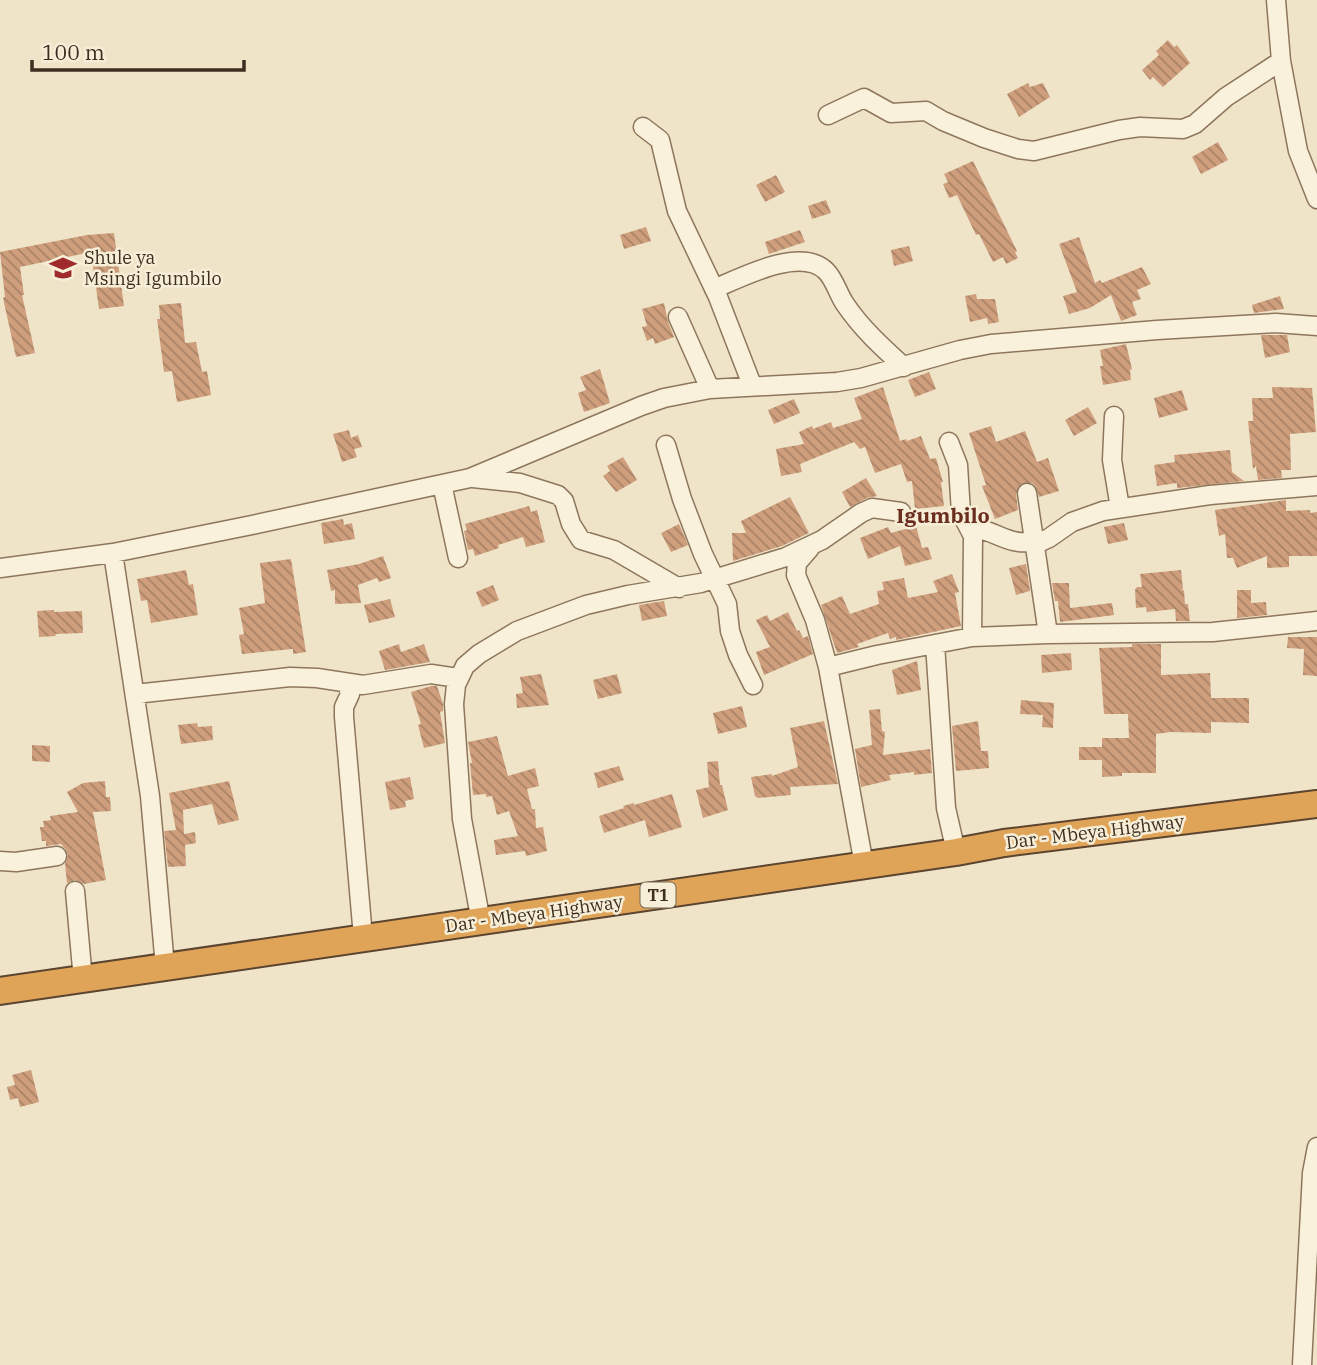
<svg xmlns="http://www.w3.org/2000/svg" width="1317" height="1365" font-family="'IBM Plex Serif',serif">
<defs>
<pattern id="building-back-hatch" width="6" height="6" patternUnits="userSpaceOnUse" patternTransform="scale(1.75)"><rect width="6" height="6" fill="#cf9f7d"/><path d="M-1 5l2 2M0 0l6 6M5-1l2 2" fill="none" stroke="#a98266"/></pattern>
</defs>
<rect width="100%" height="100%" fill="#f0e4c8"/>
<path fill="url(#building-back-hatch)" d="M1168 40 1174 47 1177 45 1190 63 1163 87 1153 77 1150 80 1142 70 1159 55 1156 51Z
M1028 83 1030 87 1043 83 1050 97 1019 117 1007 94Z
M1218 142 1228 160 1201 174 1192 157Z
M973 161 1017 251 1015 252 1018 258 1006 264 1003 257 993 262 979 234 976 235 957 195 949 198 943 184 948 182 944 174Z
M776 175 785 192 765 202 756 185Z
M826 200 831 213 812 219 808 206Z
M646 227 651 241 624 249 620 235Z
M800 230 805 242 769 254 765 242Z
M114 233 124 306 99 309 91 252 20 267 24 295H22L35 353 16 357 3 298 5 297 0 252 87 235Z
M1079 237 1095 283 1100 280 1102 283 1142 267 1151 284 1137 290 1141 299 1132 302 1137 315 1121 321 1111 295 1090 308 1069 314 1063 296 1077 292 1059 244Z
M909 246 913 261 894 266 891 250Z
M976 294 977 299H995L999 322 988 324 987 318 970 322 965 296Z
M1280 296 1284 309 1254 313 1252 305Z
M181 303 185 343 196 342 202 372 207 371 211 395 177 402 172 371 164 372 157 319H160L159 305Z
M664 303 668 322 674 337 655 344 653 338 647 341 642 327 647 326 642 309Z
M1261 335H1287L1290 352 1265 358Z
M1126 344 1132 369 1130 370 1131 380 1103 385 1100 366H1103L1100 350Z
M600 369 610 403 584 412 578 393 586 390 580 377Z
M929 372 936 389 915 397 908 380Z
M883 387 900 441 906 439 907 441 921 436 930 459 936 458 943 482H941L944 506 915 509 912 481 907 482 901 464 875 473 865 447 860 449 854 442 800 464 802 472 781 476 776 449 804 444 799 432 812 426 813 429 831 422 833 428 862 419 854 398Z
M1272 387 1312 388 1316 432 1290 434 1291 470H1281L1282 478 1258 480 1256 466 1253 469 1248 421H1253L1252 398H1273Z
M1182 390 1188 410 1159 418 1154 398Z
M794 399 800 413 774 424 768 410Z
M1088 407 1097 423 1074 436 1065 420Z
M991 426 996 442 1025 431 1037 462 1048 458 1059 491 1039 497 1036 487 1032 483 1021 484 1016 494 1018 510 995 519 982 486 986 485 969 433Z
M349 430 351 438 358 435 362 447 354 449 357 457 342 462 333 434Z
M1230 450 1232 472 1244 481 1177 488V483L1157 486 1154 465 1175 462 1174 455Z
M623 457 637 480 616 492 603 476 610 471 607 466Z
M866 478 877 496 867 498 850 507 842 492Z
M790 497 809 533 782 546 733 561 732 533H746L741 521Z
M1286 500V511L1310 510V513L1317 512V556H1289V567L1267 568V556L1237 568 1233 558H1227L1225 534 1219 536 1215 510Z
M529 506 531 512 537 510 545 542 526 547 523 537 498 545 499 548 475 556 473 549 468 550 464 531 467 530 465 524Z
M343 519 344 525 352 523 355 539 324 544 321 523Z
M1124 523 1128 540 1108 544 1104 527Z
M679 524 688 545 671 552 661 533Z
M916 526 922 548 928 547 932 559 905 566 900 546 868 559 860 538 888 527 891 533Z
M383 556 391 578 379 582 377 578 358 585 361 603 335 604V590L331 591 327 570 359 564Z
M291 559 306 652 293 654V649L242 654 239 635 244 634 239 608 265 603 260 563Z
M1026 564 1030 591 1016 595 1009 568Z
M186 570 189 585 193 584 198 615 151 623 147 600 141 601 137 579Z
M1181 570 1183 589 1181 590H1184L1185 604H1188L1190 621H1176L1175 609 1147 612 1146 607 1136 608 1135 590 1137 587H1142L1140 574Z
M952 574 959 592 955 593 961 626 896 640V637L890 639 888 633 857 644 859 647 837 653 821 605 842 596 850 614 879 604 877 591 884 590 882 582 904 578 908 598 938 592 933 581Z
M1052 583H1069L1070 608 1112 603 1114 615 1060 622 1058 601H1055Z
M493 585 499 600 482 607 476 592Z
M1237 590H1251V603L1266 602 1267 615 1237 618Z
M390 599 395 617 369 623 364 605Z
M664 601 667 616 642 621 639 605Z
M54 610V612L82 611 83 633 55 634 56 636 39 637 37 611Z
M788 612 797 631 799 630 803 638 808 636 813 654 764 675 756 652 770 647 756 620 767 615 770 621Z
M1288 637H1317V676L1303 675 1304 649 1287 648Z
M399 644 401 652 424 644 430 662 385 670 379 651Z
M1132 644H1161V675L1210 673 1211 698H1249V723L1211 722V733L1171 732 1156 734V773H1122V776L1102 777V760H1079V747H1102V738H1129L1128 714H1104L1099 648 1132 647Z
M1071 653 1072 670 1042 673 1041 655Z
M917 661 921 690 897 695 892 670Z
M541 674 549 705 517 708 516 694 523 693 520 677Z
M617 674 622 693 598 699 593 680Z
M431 686H437L443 704V711L440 712 445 743 424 748 418 725 421 724 411 692Z
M1021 700 1054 703 1053 728 1042 727 1043 715 1020 714Z
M742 706 747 727 718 734 713 713Z
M880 709 882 731 885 732 883 755 930 749 932 773 914 775V772L889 775 891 780 861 787 855 749 872 745 869 710Z
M824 721 838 784 790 787 791 795 758 798 755 796 751 777 772 774V776L798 767 790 728Z
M978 721 981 751H988L989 768 956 771 952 726Z
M197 723 198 727 212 726 213 740 181 744 178 725Z
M497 736 508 776 535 768 539 786 527 789 532 809H535L536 828 543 827 547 851 526 856 525 851 496 855 494 840 518 836 509 811 497 815 492 796 486 797V794L473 795 470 763H472L468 742Z
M32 745 50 746V762L32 761Z
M718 761 720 785H722L728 810 703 818 696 790 709 787 707 762Z
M619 766 624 780 598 788 594 773Z
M410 777 414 799 405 801 406 807 390 810 385 782Z
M105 781 106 797H110L111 811 93 812 106 880 84 884 75 880 67 883 65 864 68 855 66 850 61 844 46 846V841H42L40 827H44L43 821 51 820 50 816 78 812 67 792 83 783Z
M229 781 239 820 218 825 212 804 183 810 184 834 195 832 196 843 185 845 186 866 168 867 164 831 176 830 169 793Z
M672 794 682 827 649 837 645 820 604 833 599 816 624 808 623 806 634 803V805Z
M31 1070 39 1102 20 1107 18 1098 10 1100 7 1087 15 1085 12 1075Z"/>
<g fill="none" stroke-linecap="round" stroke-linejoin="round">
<g stroke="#8d765c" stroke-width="21">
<path id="minor" d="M1276 0 1281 61 1298 151 1317 199
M828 115 864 98 891 113 926 111 943 121 984 138 1018 149 1034 151 1119 130 1140 127 1183 129 1195 124 1226 97 1281 61
M643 127 660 140 677 211 718 297 752 385
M714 289C742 277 801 246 826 271 835 280 838 294 845 304 861 328 883 348 904 367
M678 317 710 389
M1114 416 1112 460 1120 508
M949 442 958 465 961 513 973 536 972 637
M666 445 682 499 703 554 727 604 730 631 738 655 753 685
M473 478 520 483 558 495 564 501 571 524 581 540 614 550 679 588
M442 484 458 558
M1027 493 1048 634
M970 529C991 526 1008 548 1035 541
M1036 544 1049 538 1072 522 1103 511 1210 495 1317 486
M810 548 797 563 796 575 815 620 828 667 864 865
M113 553 150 796 165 967
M0 568 113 553 252 525 470 478 641 406 664 398 710 389 837 382 861 378 960 350 991 344 1157 330 1276 323 1317 326
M935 644 946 808 956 852
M828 667 877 655 972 637 1048 634 1213 632 1317 621
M347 684 350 694 344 707V717L363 937
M135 694 290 677 317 678 363 685 431 674 458 678
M0 861 16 862 57 856
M75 891 83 980
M481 922 462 819 454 704 456 685 465 666 479 654 517 631 586 605 628 595 701 583 786 557 822 540 861 513 872 508 901 512
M1302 1365 1312 1173 1317 1147"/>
</g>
<g stroke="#5b4430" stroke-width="30">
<path id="highway" d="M0 991 956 852 1004 843 1317 804"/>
</g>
<use href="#minor" stroke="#faf1dc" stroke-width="18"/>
<use href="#highway" stroke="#e0a458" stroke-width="26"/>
</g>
<defs>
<g id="school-bare" transform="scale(2.1)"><path d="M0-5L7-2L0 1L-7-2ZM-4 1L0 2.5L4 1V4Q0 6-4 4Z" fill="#9e2a2b" stroke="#f7eed8" stroke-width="2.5" paint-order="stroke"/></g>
</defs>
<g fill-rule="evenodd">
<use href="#school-bare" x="63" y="268"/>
</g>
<g text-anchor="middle" stroke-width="5" stroke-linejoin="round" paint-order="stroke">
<rect fill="#f7eed8" stroke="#756857" stroke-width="2" x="640.5" y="882.5" width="35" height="25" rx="5"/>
<g font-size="16" font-weight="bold" fill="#3d2e20">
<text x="658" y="901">T1</text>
</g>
<g font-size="18" fill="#3d2e20" stroke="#f7eed8" text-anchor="start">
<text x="84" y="264">Shule ya<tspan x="84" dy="21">Msingi Igumbilo</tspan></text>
</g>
<g font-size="18" fill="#3d2e20" stroke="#f7eed8">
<text transform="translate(1095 832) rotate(-7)" y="6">Dar - Mbeya Highway</text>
<text transform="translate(534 914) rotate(-8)" y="6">Dar - Mbeya Highway</text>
</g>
<g font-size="21" font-weight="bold" fill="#6b2e1e" stroke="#f7eed8">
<text x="943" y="523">Igumbilo</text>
</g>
</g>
<path d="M32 60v10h212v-10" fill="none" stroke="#3d2e20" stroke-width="3.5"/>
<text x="42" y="60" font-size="21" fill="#3d2e20" stroke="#f7eed8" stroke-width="5" paint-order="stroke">100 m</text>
</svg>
